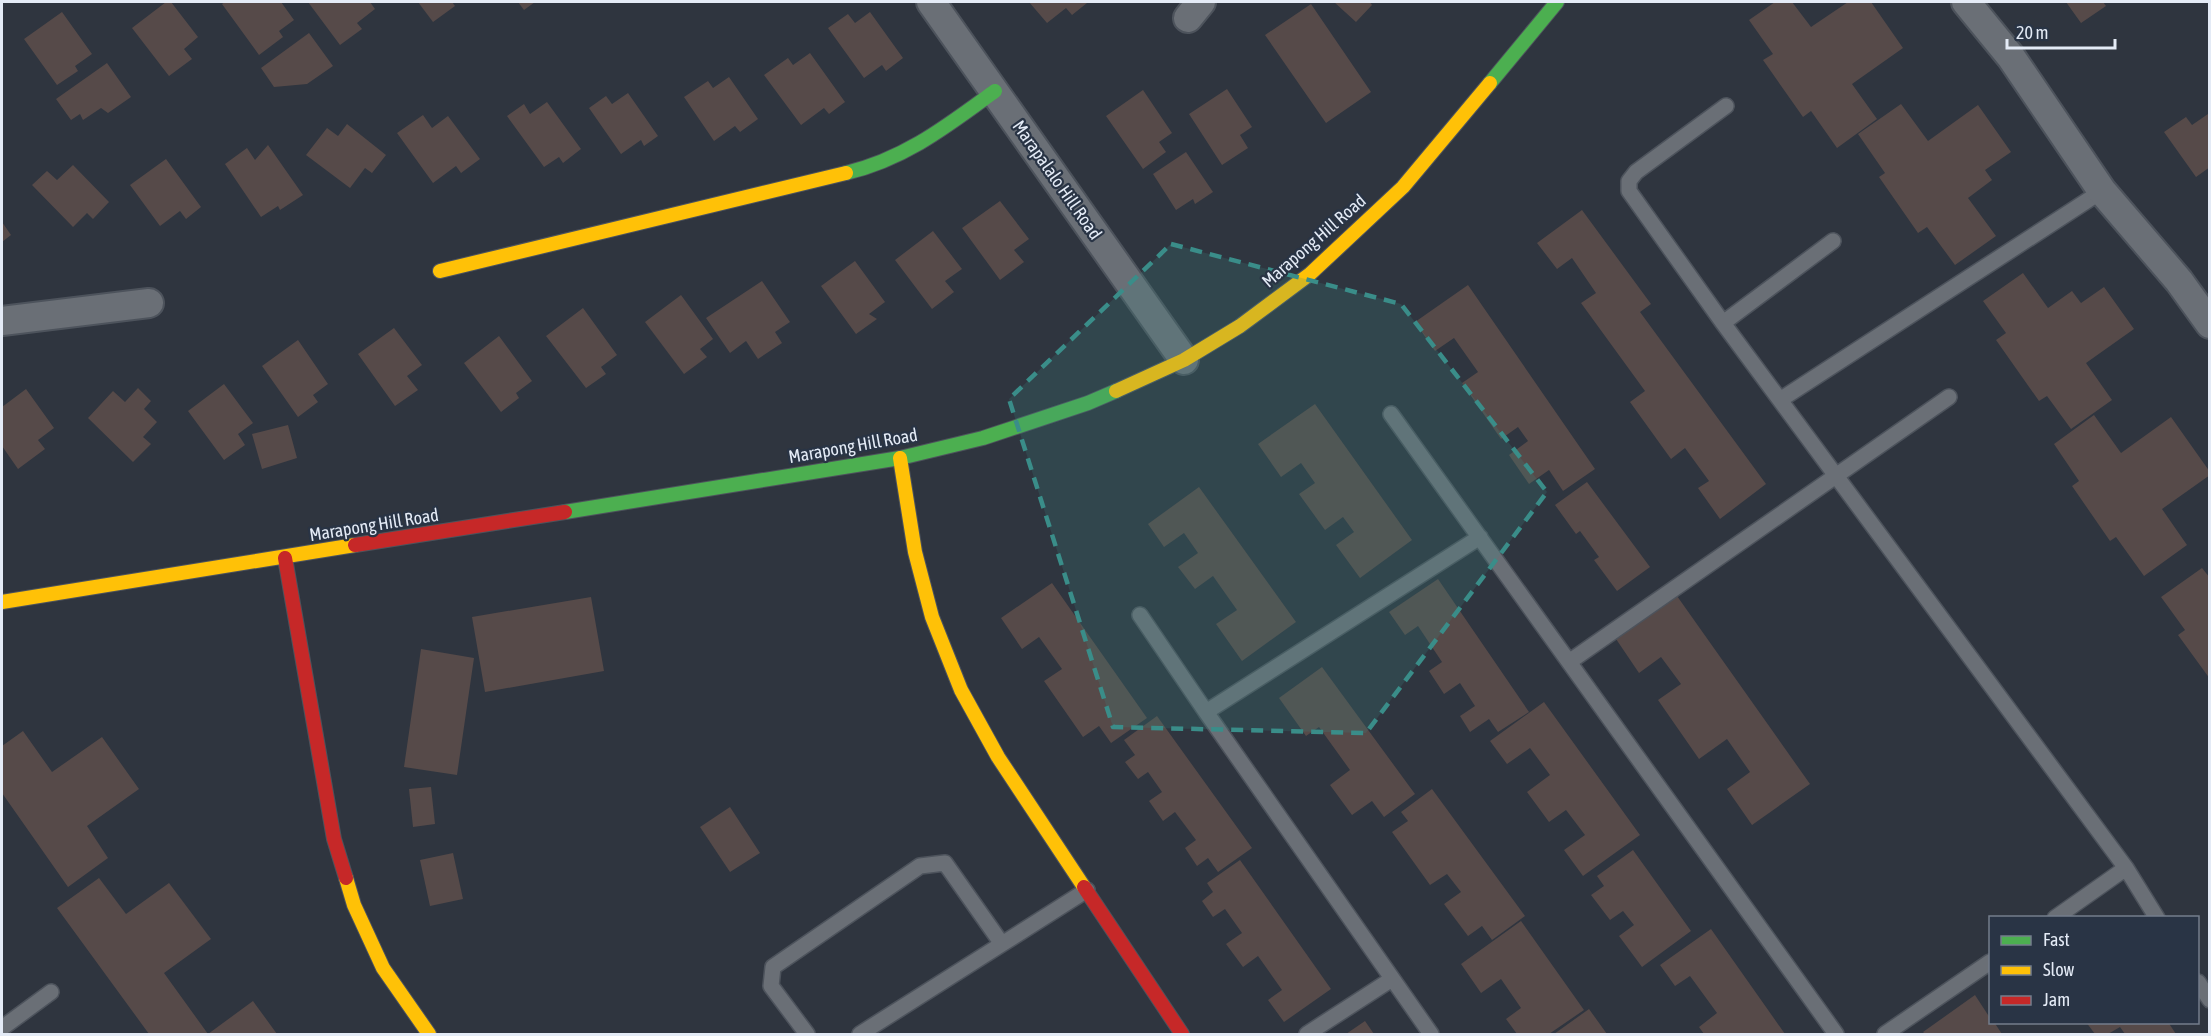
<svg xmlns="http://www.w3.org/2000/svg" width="2211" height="1036" font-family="'Asap Condensed',sans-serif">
<rect width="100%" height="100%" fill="#2f353f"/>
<path fill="#564a49" d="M166 2H171L198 37 184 49 192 59 169 76 132 28Z
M225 2H281L294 20 279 31 283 37 259 55 222 4Z
M308 2H370L375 9 357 23 362 29 340 45Z
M418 2H452L455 6 433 22Z
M518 2H535L524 10Z
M1029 2H1085L1087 3 1072 15 1066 8 1047 23Z
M1334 2H1370L1372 5 1356 22Z
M1775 2H1792L1811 27 1848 2H1871L1903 48 1852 84 1877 119 1837 148 1811 111 1803 117 1763 60 1773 54 1749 20Z
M2066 2H2103L2106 6 2081 23Z
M1311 4 1371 92 1326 123 1265 35Z
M62 12 92 54 75 66 78 71 57 85 24 39Z
M870 12 903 58 886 71 882 65 864 78 828 28 848 14 855 23Z
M309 33 333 66 307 84 274 87 261 68Z
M810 53 845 102 829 114 824 108 801 125 764 75 788 58 793 65Z
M107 63 131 97 108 113 101 108 83 120 80 114 71 120 56 99Z
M729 77 758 119 740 132 735 126 714 141 684 97 708 81 713 88Z
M1227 89 1252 127 1240 135 1248 148 1222 165 1189 114Z
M1143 90 1172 133 1159 142 1166 152 1143 169 1106 116Z
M628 93 658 136 644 146 641 140 621 154 589 108 606 96 612 104Z
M547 102 581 149 563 163 559 157 544 167 507 116 524 104 530 114Z
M1901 104 1928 141 1978 105 2011 152 1985 170 1992 180 1968 198 1996 236 1955 265 1927 227 1918 233 1879 177 1885 173 1858 134Z
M2208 114 2210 117V167L2196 177 2164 132 2186 117 2192 125Z
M423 115 432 128 448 116 480 159 461 173 456 166 433 183 397 133Z
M347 124 386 155 372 173 365 168 350 188 306 155 327 128 338 136Z
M268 145 303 195 280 210 278 206 261 217 225 164 247 148 255 160Z
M1186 152 1213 192 1195 204 1193 199 1176 210 1153 174Z
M166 159 201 207 186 219 180 211 160 226 130 185Z
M73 165 109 202 93 219 87 213 73 227 32 185 47 171 57 180Z
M1000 201 1029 239 1014 250 1024 262 1000 280 962 228Z
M1582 210 1651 304 1640 312 1766 484 1720 519 1698 488 1709 481 1685 448 1671 459 1630 402 1645 391 1581 303 1596 293 1572 258 1557 269 1537 243Z
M2 222 11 235 2 242Z
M933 231 962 269 945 281 954 292 932 309 895 260Z
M855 261 885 302 869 314 877 319 856 334 821 286Z
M2023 273 2048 308 2072 291 2081 303 2104 287 2134 329 2086 363 2112 400 2071 429 2047 396 2039 401 1996 340 2006 333 1983 301Z
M762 281 790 322 775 332 782 343 758 359 746 341 730 353 706 318Z
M1468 285 1595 469 1563 491 1549 470 1529 484 1509 455 1528 441 1518 427 1501 439 1462 383 1478 372 1454 338 1435 351 1415 322Z
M681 295 713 339 700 349 707 357 684 374 645 322Z
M583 308 617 355 601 367 606 374 586 388 546 336Z
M394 328 422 365 407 376 418 390 395 406 358 354Z
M499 336 532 381 516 393 519 398 501 412 464 363Z
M298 340 328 384 313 395 318 402 298 417 262 366Z
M224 384 253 423 238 434 245 445 224 460 188 411Z
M138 388 151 401 144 409 157 422 143 437 151 444 133 462 88 418 113 391 125 402Z
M26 389 54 428 38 440 45 449 18 469 2 446V407Z
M1315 404 1412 540 1360 578 1336 545 1354 532 1343 517 1325 530 1299 494 1315 483 1301 463 1281 477 1258 444Z
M2094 415 2121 453 2171 417 2210 472V475L2162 509 2187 545 2144 576 2116 537 2110 541 2072 486 2079 481 2054 444Z
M288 425 297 458 262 469 252 434Z
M1587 482 1650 567 1617 591 1594 560 1599 557 1580 531 1576 534 1555 505Z
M1199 487 1296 622 1242 661 1216 624 1237 610 1213 576 1195 589 1178 567 1198 553 1184 533 1164 547 1148 524Z
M2202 568 2210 578V679L2178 635 2185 630 2161 597Z
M1438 579 1529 712 1498 732 1489 719 1470 732 1460 716 1475 706 1460 683 1444 694 1429 671 1442 662 1418 626 1405 635 1389 612Z
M1052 583 1147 718 1111 743 1099 726 1083 737 1044 681 1062 669 1039 637 1022 649 1001 618Z
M1677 596 1810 784 1752 825 1727 789 1750 772 1727 739 1699 759 1658 700 1681 684 1661 657 1639 673 1616 639Z
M591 597 604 671 485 692 472 617Z
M421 649 474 658 457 775 404 767Z
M1322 667 1415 794 1384 817 1372 801 1352 815 1330 785 1350 770 1319 727 1306 736 1279 698Z
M1544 702 1640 835 1583 876 1564 850 1585 835 1566 810 1549 822 1527 792 1550 775 1530 748 1507 764 1490 741Z
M1157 716 1252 848 1218 872 1208 858 1197 866 1185 848 1196 840 1175 812 1163 821 1149 801 1162 792 1148 772 1138 779 1125 762 1135 755 1124 740Z
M23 731 52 772 102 737 139 789 87 826 108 858 68 887 2 793V746Z
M431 787 435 824 413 827 409 789Z
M1432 789 1525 916 1492 940 1482 926 1468 936 1444 904 1461 892 1447 874 1430 885 1392 832 1408 821 1401 812Z
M730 807 760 853 730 872 700 827Z
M1633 850 1691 931 1642 967 1619 936 1634 925 1623 911 1610 920 1591 895 1604 886 1597 876Z
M453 853 463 899 430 906 420 860Z
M1240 860 1331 989 1284 1022 1268 1000 1282 990 1258 956 1243 967 1226 944 1242 933 1225 909 1213 917 1202 901 1213 892 1207 883Z
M99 878 126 914 169 883 211 939 164 973 208 1034 253 1001 277 1034H149L57 908Z
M1521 921 1584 1010 1549 1034H1517L1506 1019 1521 1008 1501 979 1481 993 1461 964Z
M1711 929 1785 1034H1704L1699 1027 1717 1013 1690 976 1675 986 1660 965Z
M1975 995 1990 1018V1022H1994L2002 1034H1925L1923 1032Z
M1589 1009 1607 1034H1554Z
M1365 1021 1374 1034H1346Z
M2086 1022H2168L2176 1034H2125L2120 1027 2108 1034H2095Z"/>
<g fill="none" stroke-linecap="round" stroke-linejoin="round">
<g stroke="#4d535c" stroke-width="18">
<path id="lane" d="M1726 106 1636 172 1629 181V191L1723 323 2126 868 2157 918
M1723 323 1833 241
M1780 400 2102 191
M1391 414 1836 1034
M1140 615 1206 712
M1569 662 1949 397
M2055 918 2126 868
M1002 944 1087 890
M2198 982 2210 1000
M2 1028 51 992
M807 1034 771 986 773 967 920 866 945 863 1002 944 860 1034
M1307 1034 1392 979
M1431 1034 1206 712 1480 537
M1885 1034 1990 962"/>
</g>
<g stroke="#4d535c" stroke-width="32">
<path id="street" d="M931 2 1184 360
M1966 2 2011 57 2102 191 2179 281 2210 324
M1188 18 1201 2
M2 321 149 303"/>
</g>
<g stroke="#4d535c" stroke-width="16">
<path id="fast" d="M1490 83 1557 2
M846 173C905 159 947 126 995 91
M565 512 900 458 983 438 1088 403 1116 391"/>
</g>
<g stroke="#4d535c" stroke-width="16">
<path id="slow" d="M440 271 846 173
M1116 391 1184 360 1240 326 1310 274 1403 187 1490 83
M900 458 915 552 932 617 961 690 998 757 1084 887
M2 602 355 545
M346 878 354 905 383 968 429 1034"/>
</g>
<g stroke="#4d535c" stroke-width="16">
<path id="jam" d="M355 545 565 512
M285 558 334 839 346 878
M1084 887 1182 1034"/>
</g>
<use href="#lane" stroke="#6a6f76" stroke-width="15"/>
<use href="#street" stroke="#6a6f76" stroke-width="28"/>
<use href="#fast" stroke="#4caf50" stroke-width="14"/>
<use href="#slow" stroke="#ffc107" stroke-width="14"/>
<use href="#jam" stroke="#c62828" stroke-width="14"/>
</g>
<path fill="#3a8d89" fill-opacity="0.2" stroke="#3a8d89" stroke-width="4.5" stroke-dasharray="12 8" stroke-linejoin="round" d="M1171 244 1401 304 1547 492 1366 733 1113 727 1009 399Z"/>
<g text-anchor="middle" stroke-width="4.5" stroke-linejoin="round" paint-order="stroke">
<g font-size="18" fill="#e4ebf6" stroke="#293445">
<text transform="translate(1057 180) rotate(55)" y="6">Marapalalo Hill Road</text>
<text transform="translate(1314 241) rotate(-41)" y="6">Marapong Hill Road</text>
<text transform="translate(853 446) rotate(-10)" y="6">Marapong Hill Road</text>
<text transform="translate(374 525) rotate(-9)" y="6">Marapong Hill Road</text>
</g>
</g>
<rect width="2211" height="1036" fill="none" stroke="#e4ebf6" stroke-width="6"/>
<rect x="1989" y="916" width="210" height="108" fill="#293445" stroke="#747d8c" stroke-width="1.5"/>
<rect x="2001" y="936" width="30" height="9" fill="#4caf50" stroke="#747d8c" stroke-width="1.5"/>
<text x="2043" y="946" font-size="18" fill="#e4ebf6">Fast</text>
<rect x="2001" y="966" width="30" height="9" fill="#ffc107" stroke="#747d8c" stroke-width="1.5"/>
<text x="2043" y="976" font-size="18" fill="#e4ebf6">Slow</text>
<rect x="2001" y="996" width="30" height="9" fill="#c62828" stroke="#747d8c" stroke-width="1.5"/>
<text x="2043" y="1006" font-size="18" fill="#e4ebf6">Jam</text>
<path d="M2007 39v9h108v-9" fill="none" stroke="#e4ebf6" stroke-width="3"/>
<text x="2016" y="39" font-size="18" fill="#e4ebf6" stroke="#293445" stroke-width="4.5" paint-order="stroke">20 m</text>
</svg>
